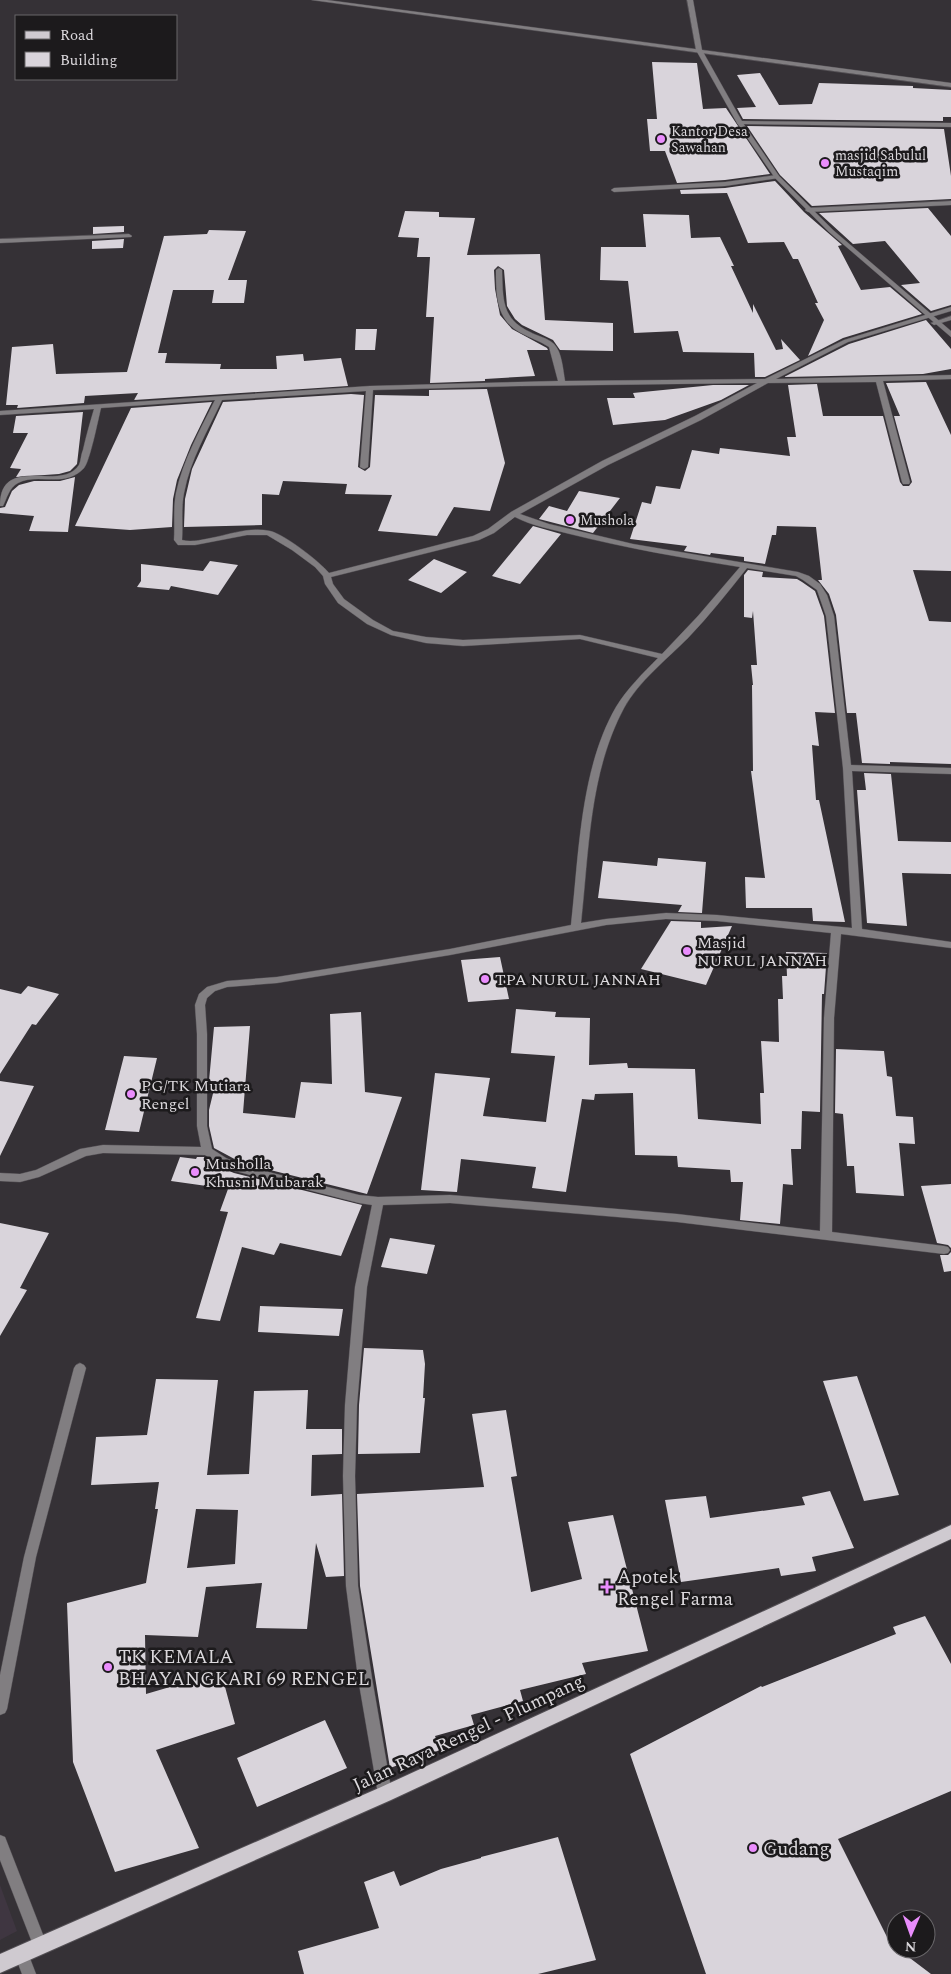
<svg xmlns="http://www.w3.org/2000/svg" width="951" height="1974" font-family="Spectral,serif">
<rect width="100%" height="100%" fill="#353136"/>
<path fill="#3f3641" d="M0 1885 17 1931 0 1940Z"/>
<path fill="#d9d4db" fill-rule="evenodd" d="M652 62 697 63 703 109 726 108 770 174 725 180 677 183 665 151H650L647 119H657Z
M760 73 779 105 812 104 819 83 913 86V88L951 90V117H943V121L743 119 737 108 756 107 737 75Z
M747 126 944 129 951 176V199L812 206 780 175Z
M775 181 804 212 842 245 838 246 861 290 890 287 922 314 843 338 808 356 824 320 815 303H818L798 259H793L784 242 748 243 727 193 681 194 680 190 725 188Z
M928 208 951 236V305L931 311 901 285 920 283 885 241 853 244 819 213Z
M405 211 439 212V217L475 218 467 255 540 254 545 320 613 323V351L560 350 553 340 522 325 515 319 507 306 504 270 498 266 494 270 495 289 500 315 512 329 547 348 548 350H527L535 376 485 379V381L430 383 434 317H426L430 257H417L419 238 398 237Z
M643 214 689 215 691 238 720 237 734 266H731L753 313V304L776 350 783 349 781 339 800 360 765 377H755L754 353 683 352 678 331 634 333 628 281 600 280 601 247H646Z
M124 226V232L93 234V227Z
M209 230 246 231 228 280H247L244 303H212L214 290H173L158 353H167L165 363 221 364 220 369H277L276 356 303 354 304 361 341 358 348 386 134 400 138 393 85 396 84 403 17 408 18 405H6L12 347 53 344 56 374 127 372 164 236 207 234Z
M124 239 123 248 92 249V241Z
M926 320 951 349V369L923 374 784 377 849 344Z
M356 329H377L375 350H355Z
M926 382 951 435V571L913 570 929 621 951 622V764L890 762V764L862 763 856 713H847L836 615 829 594 818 580H822L816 527 777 526 776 535H772L765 564 744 561V557L711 553 710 555 684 551 687 546 630 539 642 502 651 504 656 486 680 489 692 450 719 454 720 448 790 456 787 437H796L788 385 817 384 823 416H883L900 482 903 486H909L912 482 894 416H900L886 383Z
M713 385H749L721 400 665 420 613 425 607 398H635L633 393Z
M487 389 505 463 490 511 454 507 437 536 378 531 392 495 345 494 347 484 283 481 279 495 262 494V525L184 527 185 499 192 469 223 402 351 394 364 395 358 467 365 471 370 467 375 395 429 396V390Z
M212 402 191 445 177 480 173 499 172 527 130 530 75 526 131 408Z
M83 412 77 464 70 471 59 474 16 477 21 469 10 468 28 433H13L16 416Z
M75 477 68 532 29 531 34 516 0 513V508L5 507 12 491 19 485 34 481H60Z
M579 491 620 498 593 533 539 519 549 506 567 511Z
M533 526 561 534 520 584 492 576Z
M434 559 467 572 441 593 408 580Z
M210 561 238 565 218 595 171 586 169 590 137 587 141 581V564L203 571Z
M748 570 763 572 762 577 797 579 802 582 815 591 824 616 835 713 815 712 819 746 812 745 816 800H819L845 922 813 921 812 908H746L745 877 765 878 751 771H753L752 685H753L751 665H757L753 611 752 618 744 617V575Z
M864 773 891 774 898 841 951 842V874L902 873 907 926 867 923 857 790H866Z
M658 858 706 862 702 913 678 912 682 905 598 898 603 861 657 866Z
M671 921 701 922V928L732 926 706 985 641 969Z
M786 952 827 953 824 994H822L820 1112 802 1111 801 1149H791L793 1185 783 1184 780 1224 740 1220 743 1182H731L730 1170 678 1167 677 1156 635 1155 633 1093 595 1094 594 1100 582 1099 566 1192 532 1188 536 1167 461 1159 457 1192 421 1190 435 1073 490 1078 483 1116 546 1122 555 1056 511 1053 516 1009 556 1012 555 1017 590 1018 589 1065 627 1063 628 1068 695 1069 698 1119 761 1124 760 1093H764L761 1041 779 1042 778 999H783L782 976H787Z
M500 957 509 999 468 1002 461 960Z
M28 986 59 994 36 1025 32 1024 0 1074V989L21 994Z
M361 1012 365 1092 402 1097 367 1194 242 1163 214 1148 209 1126V1110L216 1081H209L214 1027 250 1026 243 1113 295 1118 301 1082 332 1084 330 1014Z
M836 1049 884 1051 887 1076 892 1077 896 1116 913 1117 915 1144 899 1143 904 1196 856 1193 854 1166H847L843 1114 835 1113Z
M124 1056 157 1058 139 1132 105 1130Z
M0 1081 34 1086 0 1156Z
M180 1157 196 1159 197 1157H204L217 1166 234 1173 362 1205 341 1256 280 1243 274 1255 242 1247 220 1321 196 1318 228 1212 220 1211 228 1189 171 1181Z
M951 1184V1248L948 1245 937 1243 921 1186Z
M0 1223 49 1233 20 1288 27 1290 0 1336Z
M390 1238 435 1245 427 1274 381 1267Z
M951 1252V1271L944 1272 940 1255H948Z
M260 1306 343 1309 339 1336 258 1332Z
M364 1348 423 1350 425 1364 423 1398H425L420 1453 358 1454 359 1405Z
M857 1376 899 1495 864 1501 823 1381Z
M156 1379 218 1380 207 1475 249 1474 254 1391 308 1390 306 1429H342V1454L312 1455 311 1496 342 1494 344 1576 326 1577 316 1543 307 1629 256 1628 262 1583 206 1587 198 1637 145 1635 146 1694 221 1672 235 1724 156 1750 199 1848 115 1872 73 1762 67 1603 146 1583 158 1509H155L159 1482 91 1485 96 1437 147 1435ZM196 1509 238 1510 235 1564 187 1568Z
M506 1410 517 1476 511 1477 531 1592 582 1579 568 1522 613 1515 648 1651 582 1663 586 1674 520 1690 523 1701 471 1715 474 1725 435 1736 440 1750 390 1768 360 1586 357 1494 484 1487 472 1414Z
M830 1491 854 1548 812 1557 816 1571 781 1576 779 1568 681 1582 665 1500 706 1496 710 1518 805 1505 802 1497Z
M925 1616 951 1664V1791L838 1839 890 1943 931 1974H706L630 1754 761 1686 762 1687 896 1634 893 1627Z
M325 1720 347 1768 257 1807 237 1758Z
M558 1837 596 1960 538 1974H304L298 1951 379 1928 364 1882 394 1871 400 1886 441 1869 481 1858V1857Z"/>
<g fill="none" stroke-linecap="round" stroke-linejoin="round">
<g stroke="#534f54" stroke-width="1">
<path id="minor" d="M312 0H327L951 83V87Z
M740 121 951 123V127L738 124 737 123Z
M777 175 779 176V178L725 186 614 192 611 190 614 188 725 182Z
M951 201V205L808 212 805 210 808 208Z
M129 234 132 236 131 237 0 243V239Z
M499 268 502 270C503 298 501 319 530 332 537 336 548 338 554 344 562 352 563 370 565 381L765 379 844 340 951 307V311L848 342 776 379 951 375V379L883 381 910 482 909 484H903L902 482 876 382 768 383 701 420 608 465 520 514 549 524 633 544 798 572 809 576 820 584 827 595 834 616 851 765 951 768V774L852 771 862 929 951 942V948L841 934 834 1018 832 1232 944 1246 948 1247 950 1250 948 1253 944 1254 677 1222 450 1203 383 1205 367 1287 357 1405 355 1476 358 1586 372 1678 392 1794 390 1799 385 1801 380 1799 378 1794 358 1678 346 1586 343 1476 345 1405 355 1287 372 1205 359 1203 235 1171 218 1164 205 1155 103 1153 86 1156 39 1177 20 1182 0 1181V1173L20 1174 36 1170 80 1149 103 1145 201 1147 197 1126V1034L195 1005 199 994 207 987 227 981 277 977 450 949 571 925C579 855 580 769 616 707 627 689 643 673 658 658L580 639 463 646 426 643 391 635 367 624 338 603 325 584 323 576 315 567 292 550 267 535H247L195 545H178L174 540C175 525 173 509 176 493 183 460 200 430 215 400L101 408C98 420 90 461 84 468 65 489 38 472 18 483 9 488 7 498 3 506H0C0 453 61 493 79 465 81 461 81 454 83 450 86 436 90 423 94 409L0 415V411L370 386 558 381 549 347C540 341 530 338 521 333 496 320 496 295 496 270ZM757 383 695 416 602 461 511 512 488 529 473 536 329 573C319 561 284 534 270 531 252 527 233 533 216 537 205 539 192 543 182 540 183 524 181 508 184 493 190 460 208 430 222 400L366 391 360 467 364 469 368 467 373 390 520 386ZM515 517C532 526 551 529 570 534 626 548 683 558 740 567L698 616 662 654 580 635 463 640 426 637 393 631 373 620 344 599 333 584 331 577 479 540 494 533ZM747 568 796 576 803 580 817 590 826 616 843 768 852 928 717 915 666 913 606 919 581 923C589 852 589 773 624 708 639 681 666 660 688 638 709 616 728 592 747 568ZM666 919 717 921 831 933 824 1018 820 1231 677 1214 450 1195 378 1197 359 1195 241 1165 226 1158 212 1149 207 1126V1034L205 1005 207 998 215 991 227 987 277 983 450 955 606 925Z
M951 316V320L934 325 931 323Z
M80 1363 84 1365 86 1368 36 1557 7 1709 5 1713 0 1715V1675L24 1557 74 1368 76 1365Z
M0 1835 5 1837 47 1945 45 1950 40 1952 35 1950 0 1860Z
M21 1946 26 1948 36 1974H22L14 1953 16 1948Z"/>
</g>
<g stroke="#534f54" stroke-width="1">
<path id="tertiary" d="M687 0H693L702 50 743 123 779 176 833 230 951 331V337L829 232 775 178 737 123 696 50Z"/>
</g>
<g stroke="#534f54" stroke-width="2">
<path id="primary" d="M951 1525V1539L391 1800 0 1973V1954L34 1939 379 1788Z"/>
</g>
<use href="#minor" fill="#817e81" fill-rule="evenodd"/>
<use href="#tertiary" fill="#817e81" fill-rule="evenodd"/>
<use href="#primary" fill="#cfcad0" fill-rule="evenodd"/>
</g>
<g fill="#ea8dfd" stroke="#1c1a1c" stroke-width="2">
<circle cx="661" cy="139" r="5"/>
<circle cx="825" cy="163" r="5"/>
<circle cx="570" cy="520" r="5"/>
<circle cx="687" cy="951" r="5"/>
<circle cx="485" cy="979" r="5"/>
<circle cx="131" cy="1094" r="5"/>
<circle cx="195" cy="1172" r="5"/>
<path d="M604.5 1579.5h5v5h5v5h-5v5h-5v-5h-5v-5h5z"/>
<circle cx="108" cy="1667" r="5"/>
<circle cx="753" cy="1848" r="5"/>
</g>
<g text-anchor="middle" stroke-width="5" stroke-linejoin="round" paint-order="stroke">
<g font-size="14" fill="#dbd8dc" stroke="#1c1a1c" text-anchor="start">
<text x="671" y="136">Kantor Desa<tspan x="671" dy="16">Sawahan</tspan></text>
<text x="835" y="160">masjid Sabulul<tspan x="835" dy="16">Mustaqim</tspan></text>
<text x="580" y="525">Mushola</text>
</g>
<g font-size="16" fill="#dbd8dc" stroke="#1c1a1c" text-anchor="start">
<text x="697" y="948">Masjid<tspan x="697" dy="18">NURUL JANNAH</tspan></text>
<text x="495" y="985">TPA NURUL JANNAH</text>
<text x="141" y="1091">PG/TK Mutiara<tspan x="141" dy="18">Rengel</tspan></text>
<text x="205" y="1169">Musholla<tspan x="205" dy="18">Khusni Mubarak</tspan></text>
</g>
<g font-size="19" fill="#dbd8dc" stroke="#1c1a1c" text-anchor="start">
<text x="617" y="1583">Apotek<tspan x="617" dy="22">Rengel Farma</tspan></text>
<text x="118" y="1663">TK KEMALA<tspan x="118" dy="22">BHAYANGKARI 69 RENGEL</tspan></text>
<text x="763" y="1855">Gudang</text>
</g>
<g font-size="19" fill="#dbd8dc" stroke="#1c1a1c">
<text transform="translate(468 1732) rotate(-25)" y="7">Jalan Raya Rengel - Plumpang</text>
</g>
</g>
<rect x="15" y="15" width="162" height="65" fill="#1c1a1c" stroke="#686669"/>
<rect x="25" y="31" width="25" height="8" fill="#cfcad0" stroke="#686669"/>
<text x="60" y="40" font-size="15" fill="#dbd8dc">Road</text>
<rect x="25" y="52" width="25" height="15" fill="#d9d4db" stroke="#686669"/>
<text x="60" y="65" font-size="15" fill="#dbd8dc">Building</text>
<g transform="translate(911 1934) rotate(182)"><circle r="24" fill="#1c1a1c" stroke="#686669"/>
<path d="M0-4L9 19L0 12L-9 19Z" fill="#ea8dfd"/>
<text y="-8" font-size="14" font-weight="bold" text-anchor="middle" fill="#dbd8dc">N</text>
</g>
</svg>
